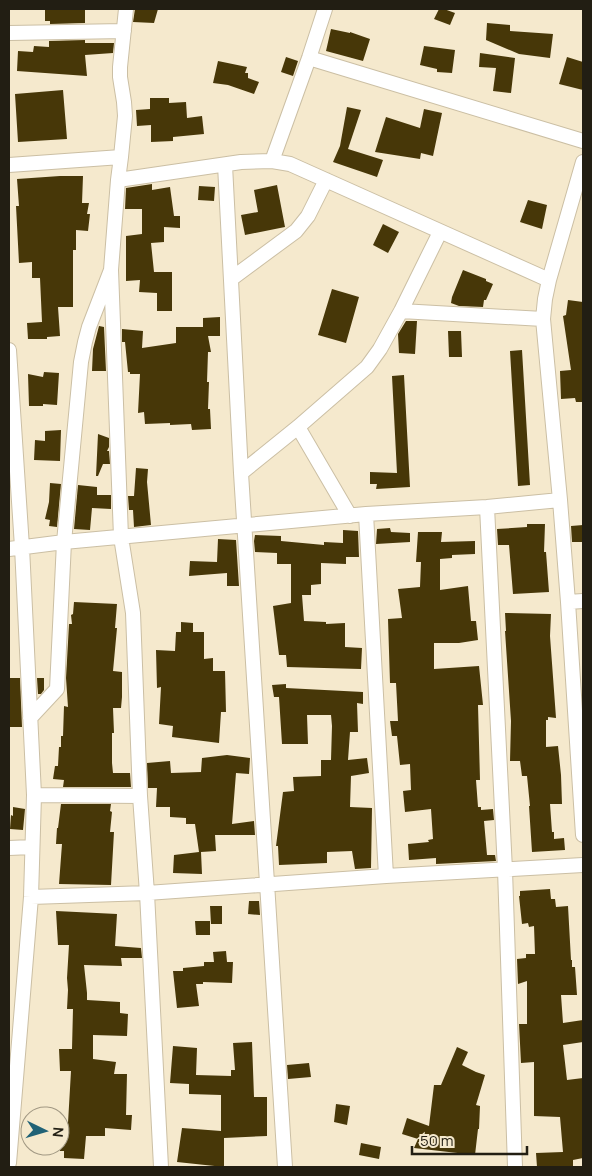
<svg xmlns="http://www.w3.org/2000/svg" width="592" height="1176" font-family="Manrope,sans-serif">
<rect width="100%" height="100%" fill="#f5e9cd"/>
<path fill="#473708" d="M45 9H85V23L50 24V21H45Z
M135 9H158L154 23 133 22Z
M439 9H444L455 13 450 25 434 19Z
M487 23 510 25V31L553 34 550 58 519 54 486 40Z
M331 29 350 33V32L370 39 363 61 326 51Z
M85 40V43H114L113 53 85 55 87 76 17 71 18 51 33 52 34 46 49 47V41Z
M424 46 455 50 452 73 437 72V69L420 65Z
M480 53 515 58 511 93 493 91 496 68 479 67Z
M286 57 298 61 293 76 281 72Z
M567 57 583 62V90L559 84Z
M218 61 247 67 245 73H248V78L259 82 254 94 228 85 213 83Z
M63 90 67 139 18 142 15 94Z
M150 98H169V103L186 102 187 118 202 116 204 134 173 137V141L151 142V125L137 126 136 110 150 109Z
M347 107 361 110 348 149 383 160 377 177 333 162 340 146Z
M424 109 442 113 433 156 421 153 420 159 375 152 386 117 420 128Z
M60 176H83L82 203H89L87 214H90L88 231 76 230V250H73V307H58L60 336 47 337V339H28L27 323 42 322 40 278H32V262L19 263 16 206H19L17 179Z
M152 184V190L170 187 174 216H180V228L164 227V242L151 243 154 272H172V311H157V293L139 292 140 280 126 281V236L142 234V209H125L126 188Z
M277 185 285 227 245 235 241 215 258 212 254 190Z
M199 186 215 187 214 201 198 200Z
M528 200 547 205 542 229 520 222Z
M383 224 399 232 388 253 373 245Z
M463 270 486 279V281L493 284 486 300H484L483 307 459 306 451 303 452 297Z
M332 289 359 297 346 343 318 335Z
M568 300 583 302V402H576L575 398 561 399 560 371 571 370 563 316 566 315Z
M220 317V336H208L211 352H208L207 382H209L208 409H210L211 429 192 430 191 424 170 425V423L145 424 144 412 138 413 140 374H130V372H128L125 342H122V329L143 331 142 348 176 343V327H203V318Z
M406 321H417L415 354 399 353 398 334Z
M99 326 104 327 106 371H92L93 349Z
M448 331H461L462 357H449Z
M522 350 530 485 518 486 510 351Z
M44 372 59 373 57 405 43 404V406H29L28 374 43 377Z
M404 375 410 487 376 489 377 484H370V472L397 473 392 376Z
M61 430 60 461 34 460 35 440 45 441V431Z
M98 434 109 438V447L107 451H109L110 464H103L98 476H96Z
M136 468 148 469 147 482 151 525 134 527 133 510H129L128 496H134Z
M50 483 61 484 57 527 49 526 50 520 45 519 49 502Z
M78 485 97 487V495H111V509L92 508 90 530 74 529Z
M527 524H545L544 552H546L549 592 513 594 509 545H498L497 529 527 527Z
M583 525V542H572L571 526Z
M390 528 391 532 410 533V542L376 544 377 529Z
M343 530 358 531 359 557H346V564L321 563V584L311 585V595H302L304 621 326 622V624L345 623V647L362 648 361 669 287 667 286 655H279L273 606 291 603V564H277V553L255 552 254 541 255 535 281 536V541L324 545V542L343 543Z
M418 532H442L441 542 475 541V554L452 555V558L440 559V590L468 586 471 621H476L478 640 459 643H434V669L479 666 483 705H478L480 780H476L478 807H481V810L493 809 494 820 484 821 487 855H495L496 861 436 864V858L409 860 408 844 429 842 428 840 433 839 431 809 405 812 403 791 411 790 410 764 400 765 397 736H392L390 721H398L396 683H390L388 619 402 618 398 589 420 587 421 562H416Z
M218 539 236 540 239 586H227V573L189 576 190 561 217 562Z
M74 602 117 604 115 628H117L113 671 122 672V697L121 708H113L114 733H112V763L113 773H130L131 787H63L64 780 53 779 55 766H58L59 747H61V736H63L64 706 68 707 66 678 69 624H72L71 615 73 614Z
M505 613 551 614 550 636 556 718 548 717V720H546V747L558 746 561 775 562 804H550L552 832H554V839L564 838 565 850 532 852 529 806H530L527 776H522L520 761H510L511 721 505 631H506Z
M181 622 193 623V632H204V659L213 658V671H225L226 712H221L219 743 172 737 173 726 159 724 161 687 157 688 156 650 175 651 176 632H181Z
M9 678H20L22 727H9Z
M37 678H44V690L41 694H38Z
M286 684V688L363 692V704L357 703 358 732H350L348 760 367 758 369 773 351 776 350 807 372 808 371 868 355 869 352 851 327 852V863L279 865 278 846H276L283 792 294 791 293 777 321 776V760H331L332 726 331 715H307L308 744H282L279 697H274L272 685Z
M227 755 250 758 249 774 236 773 232 824 254 821 255 835H215L216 851 201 852 202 874 173 873 174 855 199 852 195 824H186V818L170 817V807H156L157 788H148L147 763 170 761 171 773 201 772 202 758Z
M61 804H111L110 811 112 812 110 832H114L111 885 59 884 62 844H56L57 828H58Z
M13 807 25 809 23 830 10 829 11 815 13 816Z
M550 889 551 899H555L556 907 568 906 571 960H572V967H575L577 995H561L563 1023 583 1020V1042L563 1045 567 1080 583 1078V1123H582L583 1158 573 1160V1167H537L536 1153 563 1152 560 1117 534 1116V1062L521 1063 519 1024H527V981L518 984 517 959 526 958V954H535L534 926 529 927 528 923 522 924 519 896H520V891Z
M249 901H259L260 915 248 914Z
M210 906H222V924H211Z
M56 911 117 914 115 946 141 948 142 958H121L122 966 84 965 87 993V1000L120 1002V1013L128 1014 127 1036 93 1035V1059L116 1062 114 1074H127L126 1115H132L131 1130 105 1128V1136H86L84 1159 64 1158V1151H60V1123H68L71 1071H60L59 1049H72L73 1009H67L68 990 67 978 69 945H58Z
M195 921H210V935H196Z
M226 951 227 962H233L232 983 203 982V984H196L199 1006 177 1008 173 971H183V968L204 966V962H214L213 952Z
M252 1042 254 1097H267V1136L224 1138V1167L177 1162 182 1128 221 1131V1095L189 1094V1084L170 1083 173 1046 197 1048 196 1075 231 1076V1070H235L233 1043Z
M457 1047 468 1052 462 1065 476 1072 485 1075 476 1105 480 1106 479 1129H478L475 1155 414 1148 418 1139 402 1134 407 1118 429 1126 434 1085H441Z
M309 1063 311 1077 288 1079 287 1065Z
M336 1104 350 1106 347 1125 334 1122Z
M361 1143 381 1147 379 1159 359 1155Z"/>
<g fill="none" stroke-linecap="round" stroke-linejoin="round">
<g stroke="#cbbfa4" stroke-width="16">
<path id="street" d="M9 33 124 31
M309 58 583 141
M272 161 309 58 325 9
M583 162 549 280 545 299 543 319 560 500 568 602 583 835
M9 165 121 157
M225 165 241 473 285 1167
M118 180 241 162 272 161 290 164 549 280
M111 270 121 537 133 613 140 796 147 893 161 1167
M231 279 296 231 308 216 326 180
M401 311 543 319
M9 350 22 547 34 795 31 897 9 1163
M298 427 350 516
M241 473 298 427 367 367 380 349 401 311 440 232
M487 507 505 870 515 1167
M366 514 386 876
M9 549 64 542 366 514 487 507 560 500
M568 602 583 601
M30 718 57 689 64 542 81 362 85 342 89 327 111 270 118 180 121 157 125 116 124 102 120 77V67L126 9
M34 795 140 796
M9 848 32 847
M31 897 147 893 386 876 583 865"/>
</g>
<use href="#street" stroke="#fff" stroke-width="14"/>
</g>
<rect width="592" height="1176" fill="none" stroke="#221e13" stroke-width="20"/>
<g transform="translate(45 1131) rotate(95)"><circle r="24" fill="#f5e9cd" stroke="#a19883"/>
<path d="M0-4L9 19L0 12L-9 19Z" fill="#216276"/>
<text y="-8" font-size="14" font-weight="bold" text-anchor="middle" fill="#221e13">N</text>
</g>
<path d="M412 1146v8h115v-8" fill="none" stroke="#221e13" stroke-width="2.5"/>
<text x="420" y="1146" font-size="15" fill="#221e13" stroke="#f5e9cd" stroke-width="4" paint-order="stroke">50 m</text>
</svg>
